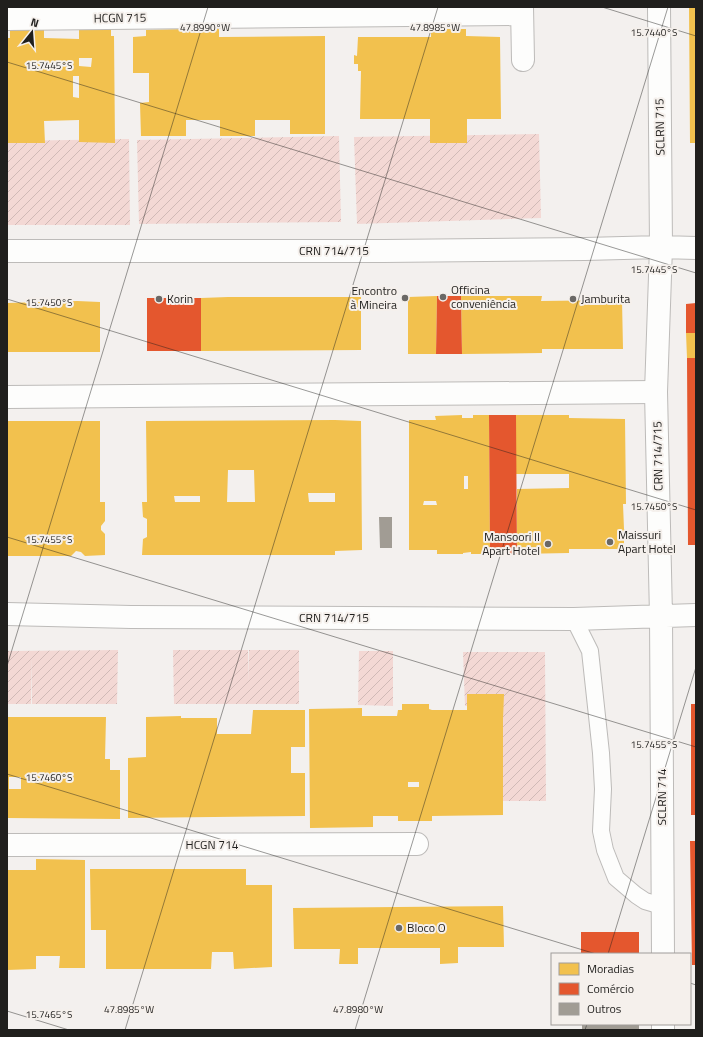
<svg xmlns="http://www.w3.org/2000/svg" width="703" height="1037" font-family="'Titillium Web',sans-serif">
<defs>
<pattern id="garden-furrows" width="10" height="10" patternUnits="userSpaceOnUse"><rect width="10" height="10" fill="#f3d8d4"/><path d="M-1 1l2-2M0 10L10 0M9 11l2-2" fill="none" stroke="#d0b9b6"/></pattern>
</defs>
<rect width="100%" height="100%" fill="#f3f0ee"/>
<path fill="url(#garden-furrows)" d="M539 134 541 218 357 224 354 137Z
M339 136 341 222 139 224 137 140Z
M129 139 130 225H7V141Z
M118 650 117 704H32L31 656V704H7V651Z
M173 650H248V682L249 650H299V704H174Z
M359 651H393V706L358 705Z
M463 652H545L546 801H498L497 707 465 706Z"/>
<path fill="#f2c14e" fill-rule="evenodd" d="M689 7H696V143H690Z
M10 28 44 29V38L79 39V28H111V36H114L115 143 79 142V120L44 121 45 143H7V38H10ZM79 58H92L91 67 79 66ZM73 76H79V98L73 97Z
M184 28H219V37L325 36V134H290V120H255V136H220V120H186V136H141L140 103 149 102V73H133V37L146 36V30L184 29Z
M431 29H466V36L500 37 501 119H467V143H430V119H360L361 71H358V64H354V55L357 56 358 37H431Z
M437 296 436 354H408V297Z
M461 296H542L541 301 622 300 623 349H542V353L462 354Z
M228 297H361V350L201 351V298Z
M77 301 100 302V352H7V303Z
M686 333H696V358H687Z
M462 415V418H473V415H489L490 554H471V552L463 553V554H437V550H409V420H436L435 416ZM464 476H468V489H464ZM424 501H436L437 505H423Z
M516 415H569V418L625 419 626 504H623L624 529H626V537H624V549H569V553L517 554V489L569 488V474H516Z
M335 420 361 421 362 550 335 551V555H142L143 539 147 537V519L143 517 142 502H147L146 421ZM228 470H254L255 502H227ZM308 493H335V502H309ZM174 496H200V502H175Z
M7 421H100V502H105V521L101 526V530L105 534V555L85 556 81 552 76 551 71 556H7Z
M467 694H504L503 719V815L432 816V821H398V816H373V827L310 828 309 709 362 708V716H397L398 710H402V704H429V709L432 710H467ZM408 782H419V787H408Z
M253 710H305V747H291V773H305V816L128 818V758L146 757V717L181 716V718H217V734H251Z
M7 717H106L105 759H110V770H120V819L7 818ZM9 777H21V789H9Z
M36 859 85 860V968H59L60 956H36V969L7 970V870H36Z
M90 869H246V885H272V967L234 969 233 952H212L211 969H106V930H91Z
M503 906 504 947H458V963L440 964V948H358V964H339L340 949H294L293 908Z"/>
<path fill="#e4572e" d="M437 296H461L462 354H436Z
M147 298H201V351H147Z
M696 303V333H686V304Z
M687 358H696V545H688Z
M489 415H516L517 554H490Z
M691 704H696V815H691Z
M690 841H696V965H692Z
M581 932H639V954H581Z"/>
<path fill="#a19c94" d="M379 517H392V548H380Z
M582 1024H639V1030H582Z"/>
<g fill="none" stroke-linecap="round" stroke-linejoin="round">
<g stroke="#bdbbb9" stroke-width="18">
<path id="service" d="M574 619 590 651 601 753 603 789 601 831 605 850 616 878 636 895 645 901 662 906"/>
</g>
<g stroke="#bdbbb9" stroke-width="24">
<path id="minor" d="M522 7 523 60
M7 19 522 14
M7 397 656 392
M7 845 417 844"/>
</g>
<g stroke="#bdbbb9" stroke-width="24">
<path id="tertiary" d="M659 7 661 247 656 392 661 616 663 954
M7 251H384L585 249 661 247 696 248
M7 614 131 617 574 619 696 615
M663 1024V1030"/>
</g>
<use href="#service" stroke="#fdfdfc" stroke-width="16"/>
<use href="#minor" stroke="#fdfdfc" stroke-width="22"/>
<use href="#tertiary" stroke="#fdfdfc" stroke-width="22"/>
</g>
<path fill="none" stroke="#201f1d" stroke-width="1" stroke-opacity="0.45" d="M602 7 696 36M7 62 696 273M7 299 696 510M7 537 696 747M7 666 208 7M7 774 596 954M608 954 696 667M690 983 696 985M7 1011 69 1030M125 1030 438 7M355 1030 668 7M585 1030 587 1024"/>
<g fill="#6a6866" stroke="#f5f0ec" stroke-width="1.5">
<circle cx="443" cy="297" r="4"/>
<circle cx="405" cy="298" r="4"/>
<circle cx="159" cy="299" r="4"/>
<circle cx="573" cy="299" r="4"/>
<circle cx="610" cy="542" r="4"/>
<circle cx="548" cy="544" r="4"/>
<circle cx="399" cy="928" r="4"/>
</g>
<g text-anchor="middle" stroke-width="4" stroke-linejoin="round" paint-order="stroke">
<g font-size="12" fill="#201f1d" stroke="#f5f0ec">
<text transform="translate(120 18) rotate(-1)" y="4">HCGN 715</text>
<text transform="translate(660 127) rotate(-91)" y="4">SCLRN 715</text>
<text x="334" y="255">CRN 714/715</text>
<text transform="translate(658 456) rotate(-91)" y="4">CRN 714/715</text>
<text x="334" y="622">CRN 714/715</text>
<text transform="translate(662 797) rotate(-90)" y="4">SCLRN 714</text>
<text x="212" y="849">HCGN 714</text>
</g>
<g font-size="12" fill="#201f1d" stroke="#f5f0ec" text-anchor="start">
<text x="451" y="294">Officina<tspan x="451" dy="14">conveniência</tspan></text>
<text x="397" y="295" text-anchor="end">Encontro<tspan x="397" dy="14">à Mineira</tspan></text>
<text x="167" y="303">Korin</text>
<text x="581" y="303">Jamburita</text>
<text x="618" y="539">Maissuri<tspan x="618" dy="14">Apart Hotel</tspan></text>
<text x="540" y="541" text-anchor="end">Mansoori II<tspan x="540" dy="14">Apart Hotel</tspan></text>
<text x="407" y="932">Bloco O</text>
</g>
</g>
<g font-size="10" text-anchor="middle" fill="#201f1d" stroke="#f5f0ec" stroke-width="4" stroke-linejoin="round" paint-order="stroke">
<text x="205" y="31">47.8990°W</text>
<text x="435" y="31">47.8985°W</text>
<text x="654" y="36">15.7440°S</text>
<text x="49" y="69">15.7445°S</text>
<text x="654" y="273">15.7445°S</text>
<text x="49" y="306">15.7450°S</text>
<text x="654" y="510">15.7450°S</text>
<text x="49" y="543">15.7455°S</text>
<text x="654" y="748">15.7455°S</text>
<text x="49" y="781">15.7460°S</text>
<text x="129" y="1013">47.8985°W</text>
<text x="358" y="1013">47.8980°W</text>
<text x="49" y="1018">15.7465°S</text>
</g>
<rect width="703" height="1037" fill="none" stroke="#201f1d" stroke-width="16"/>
<rect x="551" y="953" width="140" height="72" fill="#f5f0ec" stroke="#a09c99"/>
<rect x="559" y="963" width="20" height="12" fill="#f2c14e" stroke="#a09c99"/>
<text x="587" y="973" font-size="12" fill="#201f1d">Moradias</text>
<rect x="559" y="983" width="20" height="12" fill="#e4572e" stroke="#a09c99"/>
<text x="587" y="993" font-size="12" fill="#201f1d">Comércio</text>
<rect x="559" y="1003" width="20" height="12" fill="#a19c94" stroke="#a09c99"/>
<text x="587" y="1013" font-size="12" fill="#201f1d">Outros</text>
<g transform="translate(32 32) rotate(17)" stroke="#f5f0ec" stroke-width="3" paint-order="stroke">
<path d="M0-3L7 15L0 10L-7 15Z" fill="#201f1d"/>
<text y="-6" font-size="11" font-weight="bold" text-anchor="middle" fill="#201f1d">N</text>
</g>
</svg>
